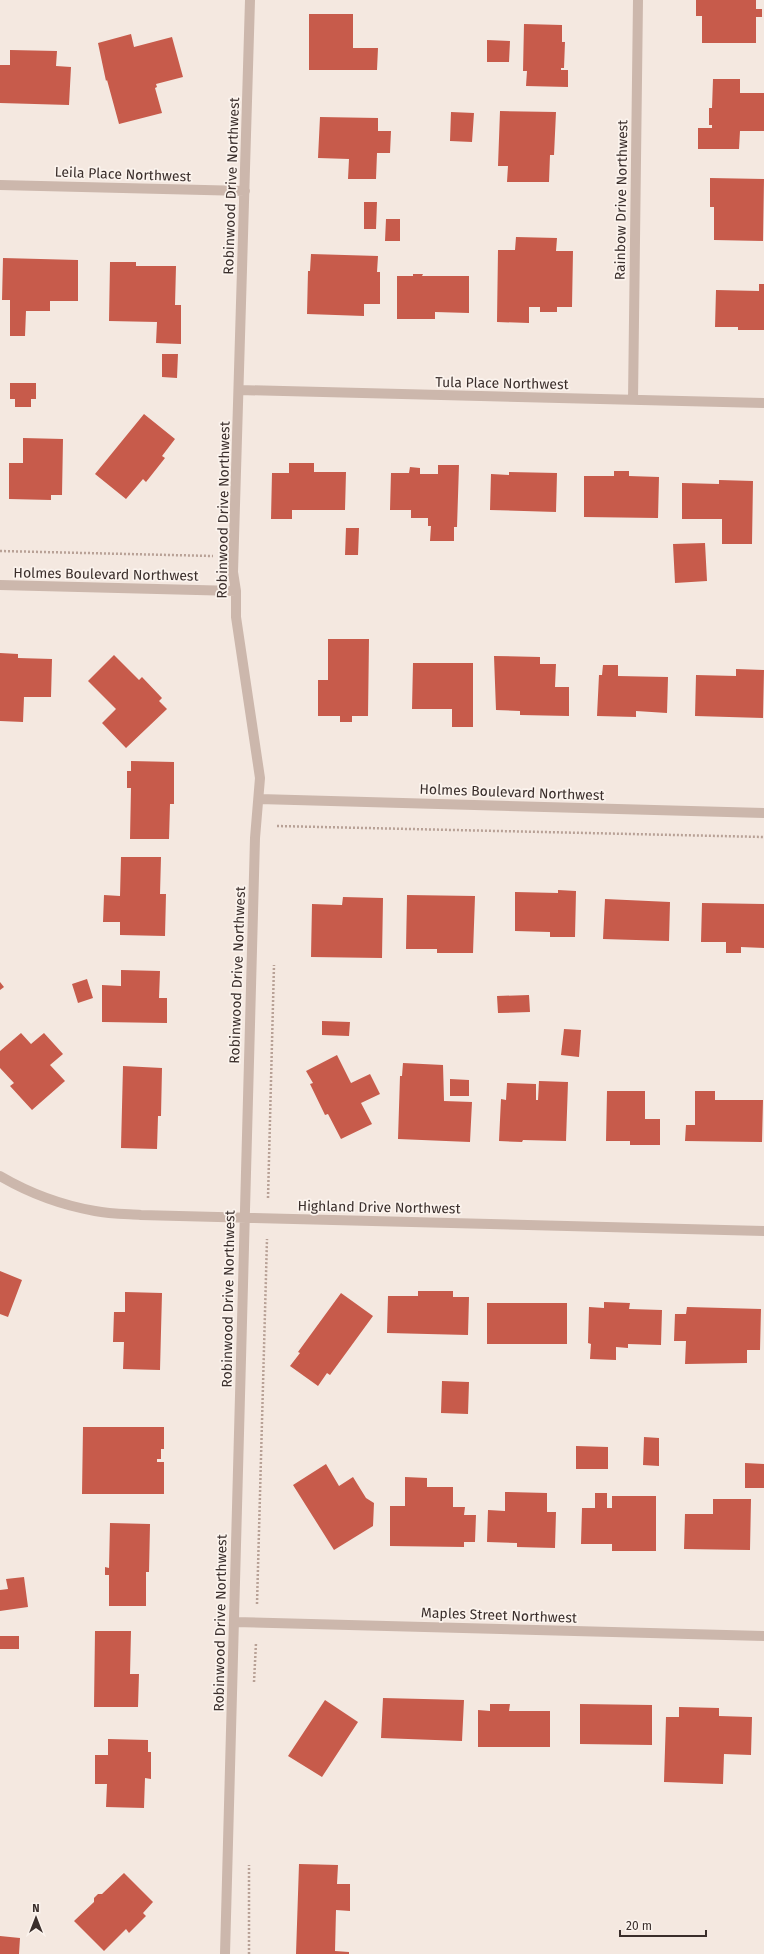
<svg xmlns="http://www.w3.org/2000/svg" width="764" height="1954" font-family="'Fira Sans',sans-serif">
<rect width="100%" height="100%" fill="#f4e8e0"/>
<path fill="#c75b4b" d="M696 0H756V9H762V17H756V43H702V16H696Z
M309 14H353V48H378L377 70H309Z
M524 24 562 25V42H565L564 68H561V70H568V87L526 86 527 71H523Z
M131 34 134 47 172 37 183 77 156 84 157 87 155 88 162 113 119 124 107 80 106 81 98 43Z
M487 40 510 41 509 62H487Z
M10 50 57 51 56 66 71 67 69 105 0 103V65H10Z
M713 79H740V93H764V131H740L739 149H698V128H712V125H709V108H712Z
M500 111 556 112 554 155H550L549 182H507L508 166H498Z
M451 112 474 113 472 142 450 141Z
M320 117 378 118V131H391L390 153H377L376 179H348L349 159 318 158Z
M710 178 764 179 763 241 714 240V207H710Z
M364 202H377L376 229H364Z
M386 219H400V241H385Z
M516 237 557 238 556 251H573L572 307H557V312H540V307H529V323L497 322 498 250H515Z
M311 254 378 256 377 272H380V304H364V316L307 314 308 271H310Z
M3 258 78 260V301H50V311H26L25 336H10V300H2Z
M110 262H136V266H176L175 305H181V344L156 343 157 322 109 321Z
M413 274H423L422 276H469V313L435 312V319H397V276H413Z
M759 284H764V330H738V327H715L716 290 759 291Z
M162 354H178L177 378 162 377Z
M10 383H36V399H31V407H15V399H10Z
M144 414 175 439 162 456 165 458 146 482 143 479 126 499 95 474Z
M23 438 63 439 62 495H51V500L9 499V463H23Z
M289 463H314V472H346L345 510H292V519H271L272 473H289Z
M438 465H459L457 527H454V541H430L431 526H428V518H411V510H390L391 473H409L410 467 420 468V474H438Z
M614 471H629V476L659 477 658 518 584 517V476H614Z
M509 472 557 473 556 512 490 510 491 474 509 475Z
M719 480 753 481 752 544H722V519H682V483L719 484Z
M346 528H359L358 555H345Z
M705 543 707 581 675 583 673 544Z
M328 639H369L368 716H352V722H340V716H318V680H328Z
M0 653 18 654V658L52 659 51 697H24L23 722 0 721Z
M114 655 139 680 142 677 162 698 159 701 167 709 126 748 102 723 116 709 88 681Z
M494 656 540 657V664H556L555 687H569V716L520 715V711L496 710Z
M413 663H473V727H452V709H412Z
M603 665H618V676L668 677 667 713 636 711V717L597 716 599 675H602Z
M736 669 764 670 763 718 695 716 696 675 736 676Z
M131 761 174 762V804H170L169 839H130L131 788H127V771H131Z
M121 857H161L160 894H166L165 936 120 935V922H103L104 895 120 896Z
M558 890 576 891 575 937H550V932L515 931V892L558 893Z
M407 895 475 896 473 953H437V949H406Z
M343 897 383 898 382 958 311 957 312 904 342 905Z
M605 899 670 902 669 941 603 939Z
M702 903 764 904V948L741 947V953H726V942H701Z
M121 970 160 971 159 998H167V1023L102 1022V985L121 986Z
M87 979 93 998 78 1003 72 984Z
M0 982 4 987 0 990Z
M529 995 530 1012 498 1013 497 996Z
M322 1021 350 1022 349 1036 322 1035Z
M564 1029 581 1030 579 1057 561 1055Z
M21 1033 31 1044 44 1033 63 1054 50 1065 65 1081 32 1110 10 1086 14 1083 0 1068V1051Z
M337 1055 351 1083 370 1074 380 1094 361 1103 372 1124 341 1139 328 1114 325 1115 310 1084 313 1083 306 1071Z
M403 1063 443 1065 444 1101 472 1102 470 1142 398 1139 400 1076H402Z
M123 1066 162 1068 161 1116H158L157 1149 121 1148Z
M450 1079 469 1080V1096H450Z
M539 1081 568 1082 566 1141 523 1140 522 1142 499 1141 501 1099 506 1100 507 1083 536 1084V1100H538Z
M607 1091H645V1119H660V1145H630V1141H606Z
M695 1091H715V1100H763L762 1142 685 1141 686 1125H695Z
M0 1271 22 1280 8 1317 0 1314Z
M418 1291H453V1297H469L468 1335 387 1333 388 1296H418Z
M125 1292 162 1293 160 1370 123 1369 124 1342H113L114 1312H125Z
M341 1293 373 1316 330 1375 327 1373 318 1386 290 1366 300 1353 298 1352Z
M604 1302 630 1303 629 1309 662 1310 661 1345 628 1344V1348L616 1347V1360L590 1359 591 1344 588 1343 589 1307 604 1308Z
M487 1303H567V1344H487Z
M687 1307 761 1309 760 1350H747V1363L685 1364 686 1341H674L675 1314H686Z
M442 1381 469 1382 468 1414 441 1413Z
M83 1427H164V1449H161V1459H157V1462H164V1494H82Z
M644 1437 659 1438V1466L643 1465Z
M576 1446 608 1447V1469H576Z
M745 1463 764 1464V1488H745Z
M326 1464 339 1486 353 1477 366 1498 374 1503 373 1526 334 1550 293 1485Z
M405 1477 427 1478V1487H453V1507H465L464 1515H476L475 1542H464V1547L390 1546V1506H405Z
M505 1492 547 1493V1512H556L555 1548 517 1547V1543L487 1542 488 1510 505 1511Z
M595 1493H607V1508H612V1496H656V1551H612V1544H581L582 1508H595Z
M713 1499H751L750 1550 684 1549 685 1514H713Z
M110 1523 150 1524 149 1572H146V1606H109V1575H105V1567L109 1568Z
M24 1577 28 1607 0 1611V1590L8 1589 6 1579Z
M95 1631H131L130 1674H139L138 1707H94Z
M0 1636H19V1649H0Z
M383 1698 464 1700 462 1741 381 1738Z
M325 1700 358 1722 322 1777 288 1756Z
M490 1704H510L509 1711H550V1747H478V1710L490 1711Z
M580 1704 652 1705V1745L580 1744Z
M679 1707 719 1708V1716L752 1717 751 1755 724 1754 723 1784 664 1782 666 1717H679Z
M108 1739 148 1740V1752H151V1779L145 1778 144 1808 106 1807 107 1784H95V1755H108Z
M299 1864 338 1865 337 1884H350V1911L336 1910 335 1951 349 1952V1954H296Z
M124 1873 153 1902 143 1913 146 1916 129 1933 126 1929 104 1951 74 1921 94 1902V1898L98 1894H102Z
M0 1936 20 1938 19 1954H0Z"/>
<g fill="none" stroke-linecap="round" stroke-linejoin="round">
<path stroke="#b8a196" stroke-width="2.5" stroke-dasharray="2 2" stroke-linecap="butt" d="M0 551 213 556
M277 826 764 837
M268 1198 274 965
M257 1604 267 1239
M254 1682 256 1643
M249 1954V1865"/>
<path stroke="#ccb7ac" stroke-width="10" d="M0 185 245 191
M239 390 764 403
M633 400 638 0
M0 585 236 591
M259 799 764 813
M0 1176C29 1193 61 1205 95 1211 110 1214 126 1214 141 1215L764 1231
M234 1622 764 1636
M225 1954 255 838 260 778 236 617V591L233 572 250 0"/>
</g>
<g text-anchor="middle" stroke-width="3.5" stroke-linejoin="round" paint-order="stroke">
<g font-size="14" fill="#3a2e2b" stroke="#fbf3ed">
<text transform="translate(123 174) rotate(2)" y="5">Leila Place Northwest</text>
<text transform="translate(231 186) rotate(-88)" y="5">Robinwood Drive Northwest</text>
<text transform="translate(621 200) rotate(-89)" y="5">Rainbow Drive Northwest</text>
<text transform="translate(502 383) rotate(1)" y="5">Tula Place Northwest</text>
<text transform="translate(223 510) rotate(-89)" y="5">Robinwood Drive Northwest</text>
<text transform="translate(106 574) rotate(1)" y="5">Holmes Boulevard Northwest</text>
<text transform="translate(512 792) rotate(2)" y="5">Holmes Boulevard Northwest</text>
<text transform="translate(237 975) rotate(-88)" y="5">Robinwood Drive Northwest</text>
<text transform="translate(379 1207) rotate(1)" y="5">Highland Drive Northwest</text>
<text transform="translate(228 1299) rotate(-89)" y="5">Robinwood Drive Northwest</text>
<text transform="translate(499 1615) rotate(2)" y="5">Maples Street Northwest</text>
<text transform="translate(220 1623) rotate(-89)" y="5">Robinwood Drive Northwest</text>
</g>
</g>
<g transform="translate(36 1918)" stroke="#fbf3ed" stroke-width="3" paint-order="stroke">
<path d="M0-3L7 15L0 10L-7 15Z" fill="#3a2e2b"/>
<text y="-6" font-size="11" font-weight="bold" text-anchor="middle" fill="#3a2e2b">N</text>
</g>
<path d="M620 1930v6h86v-6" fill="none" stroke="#3a2e2b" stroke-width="2"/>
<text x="626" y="1930" font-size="12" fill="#3a2e2b" stroke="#fbf3ed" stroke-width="3" paint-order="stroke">20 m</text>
</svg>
